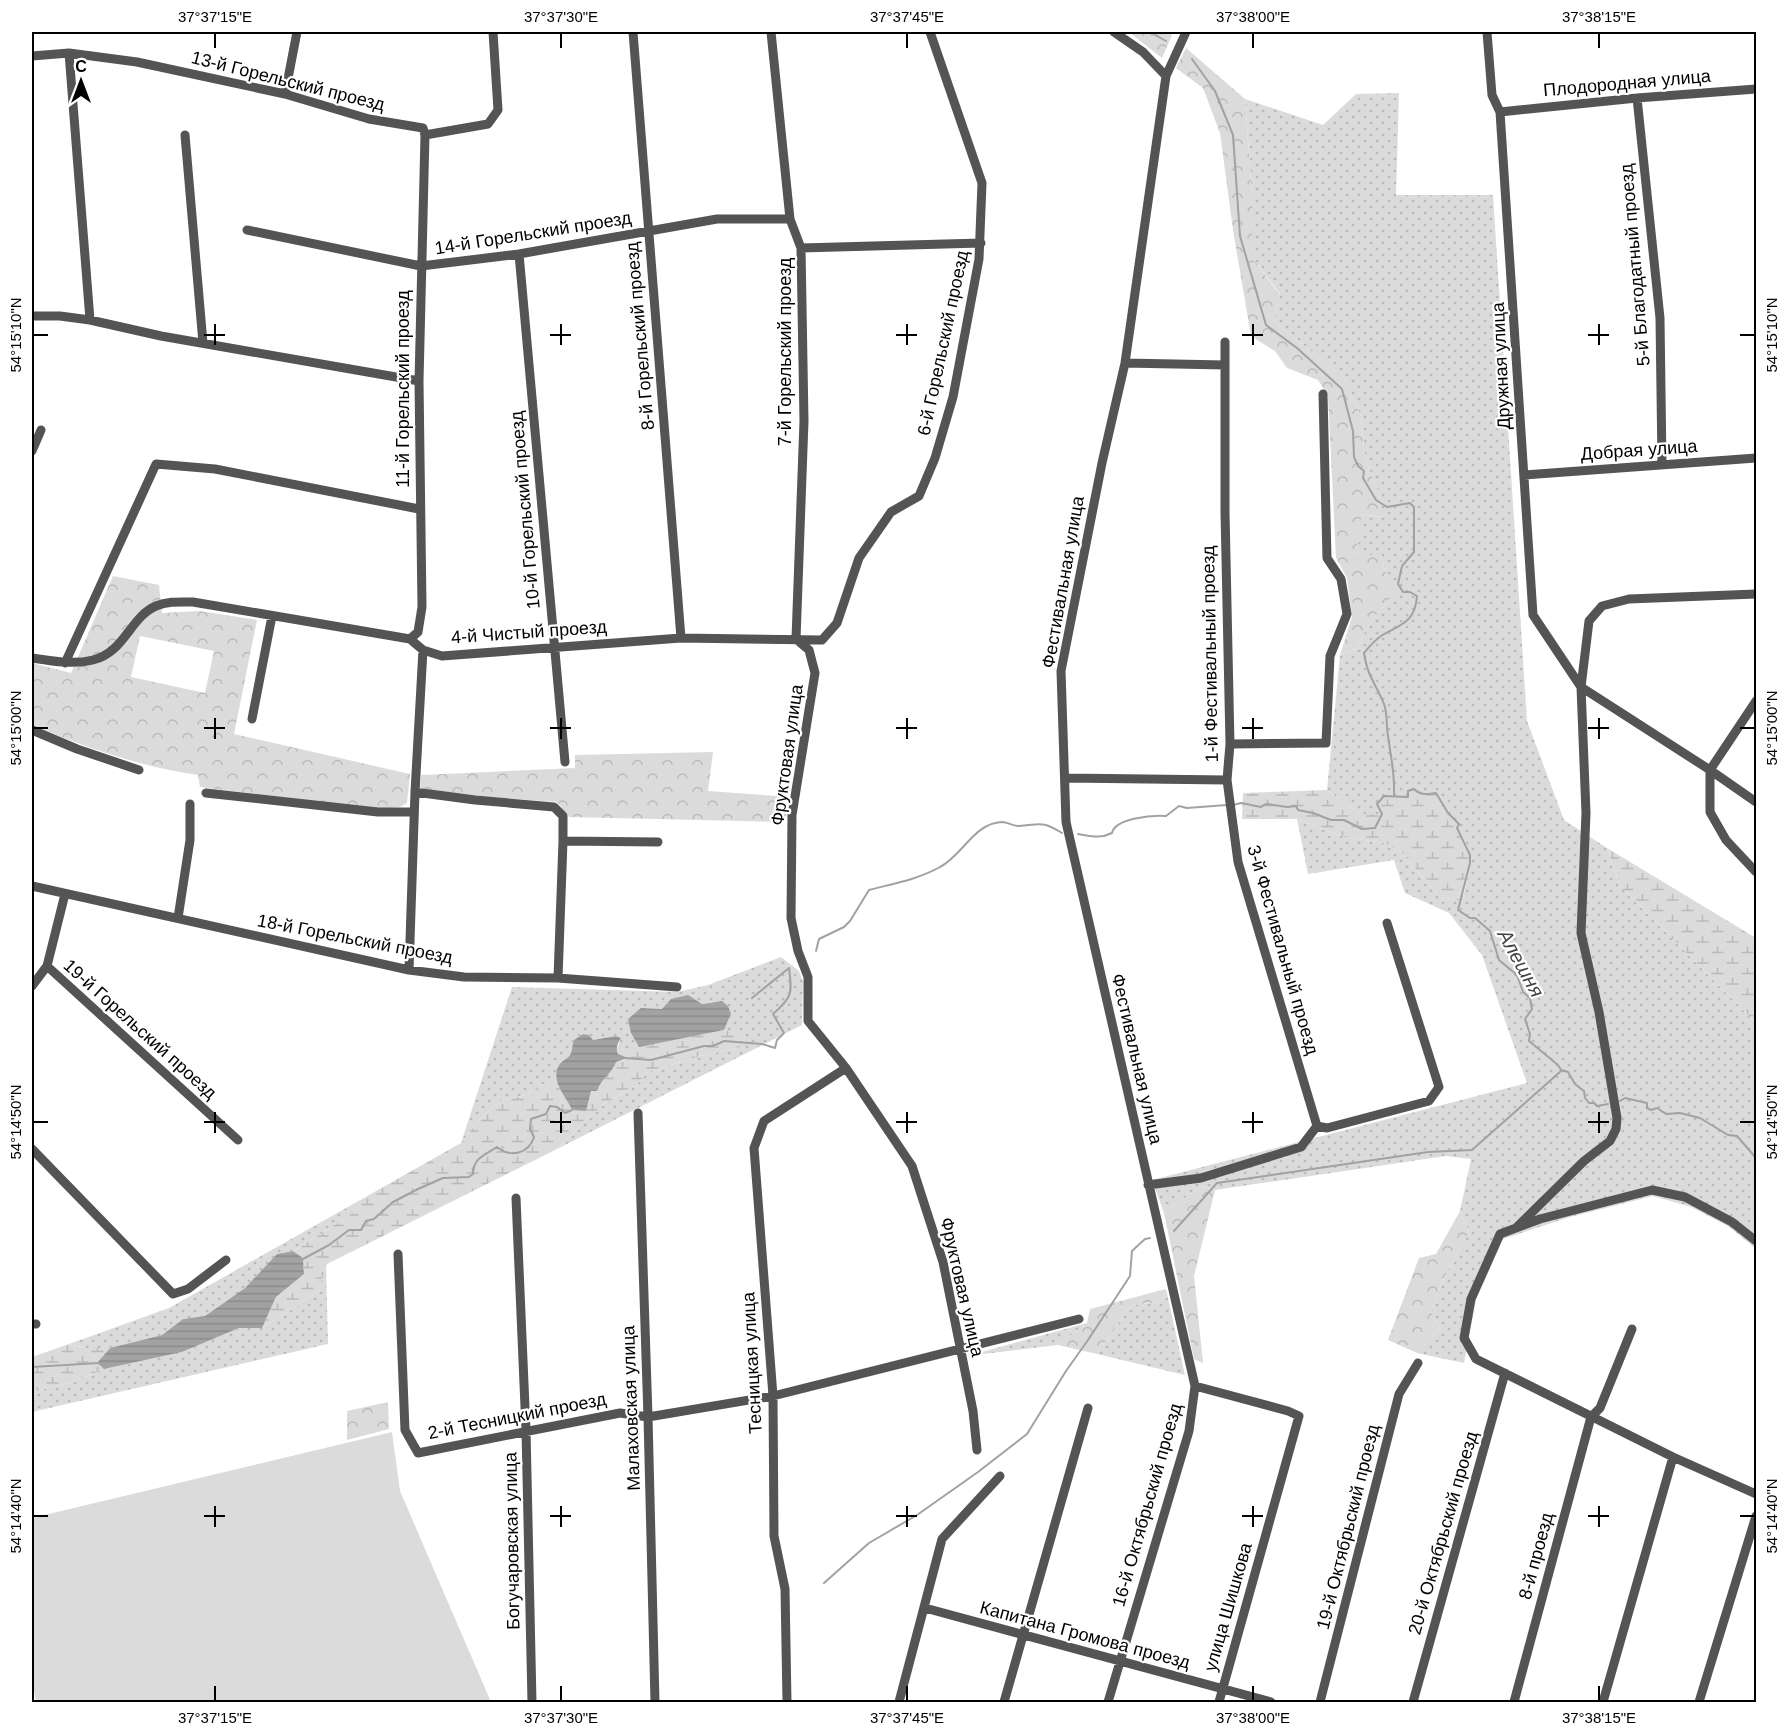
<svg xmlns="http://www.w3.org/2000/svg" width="1788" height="1734" font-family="Helvetica,sans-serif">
<defs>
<pattern id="grass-dots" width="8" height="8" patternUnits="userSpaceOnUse" patternTransform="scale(1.5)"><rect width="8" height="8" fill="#dbdbdb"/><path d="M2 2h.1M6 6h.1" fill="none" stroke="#bababa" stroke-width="1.8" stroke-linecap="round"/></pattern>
<pattern id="forest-crowns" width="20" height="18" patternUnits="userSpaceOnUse" patternTransform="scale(1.5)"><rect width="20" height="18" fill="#dbdbdb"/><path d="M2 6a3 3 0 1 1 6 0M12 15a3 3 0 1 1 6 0" fill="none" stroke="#bababa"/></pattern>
<pattern id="wetland-marsh" width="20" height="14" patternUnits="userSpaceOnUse" patternTransform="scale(1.5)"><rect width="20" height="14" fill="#dbdbdb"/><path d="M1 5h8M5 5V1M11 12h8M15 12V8" fill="none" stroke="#bababa"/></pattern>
<pattern id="water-rules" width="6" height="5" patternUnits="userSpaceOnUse" patternTransform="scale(1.5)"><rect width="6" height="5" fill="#a2a2a2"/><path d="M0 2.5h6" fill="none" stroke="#8a8a8a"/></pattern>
</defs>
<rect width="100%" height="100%" fill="#fff"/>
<path fill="url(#grass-dots)" d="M1399 93 1396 195H1493L1527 721 1564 820 1607 848 1620 886 1756 1023V1249L1728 1226 1691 1207 1653 1196 1570 1217 1503 1239 1476 1300 1464 1363 1417 1353 1440 1329 1431 1312 1442 1282 1469 1232 1460 1211 1471 1159 1446 1156 1215 1190 1201 1186 1164 1213 1152 1180 1527 1083 1482 955 1449 913 1405 893 1394 860 1308 874 1297 819 1345 837 1384 843 1401 852 1440 897 1462 901C1465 889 1472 865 1470 854 1468 845 1462 836 1457 828L1459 824 1448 813 1436 793C1422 795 1408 797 1394 796L1382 814H1360L1327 790 1340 655 1356 649C1366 626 1381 609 1396 591L1385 571 1381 555H1364L1353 552 1361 538V514L1382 517 1379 494 1365 458 1361 416 1344 378 1274 321 1280 294 1252 257V195L1245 99 1323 125 1356 94Z
M781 957 799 971 803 981 802 1025 557 1149 582 1124 603 1105 637 1084 648 1072 700 1056 741 1047 745 1036 724 1030 731 1014 722 1001 662 1009 641 1008 631 1033 639 1047 616 1051 621 1038 616 1036 593 1040 589 1035 583 1034 574 1040 572 1053 558 1067 556 1077 526 1095 500 1101 481 1118 461 1143 512 987 677 992 708 985Z
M362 1199 353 1213 293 1251 277 1254 245 1288 205 1316 183 1319 162 1335 110 1348H86L69 1344 169 1308Z
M326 1265 328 1344 32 1412V1392L73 1382 104 1369 182 1352 239 1328H262L318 1292Z
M1166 1289 1185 1375 1097 1354 1131 1305 1161 1302Z
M1087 1323 1058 1345 967 1356Z"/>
<path fill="url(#forest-crowns)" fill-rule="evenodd" d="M1129 32H1167L1172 35 1162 58Z
M1186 48 1245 99 1252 195V257L1280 295 1274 321 1344 378 1361 416 1365 458 1379 494 1383 517 1361 514V538L1353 552 1364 555H1381L1385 571 1397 591C1380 609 1366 627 1356 649L1340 655 1352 617 1347 578 1336 558 1328 396 1318 380 1287 368 1275 351 1251 336 1233 230 1220 133 1203 88 1176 68Z
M113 576 159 585 162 613 200 611 257 620 234 734 410 774 407 803 400 807 379 809 200 787 198 775C140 767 85 747 32 725V663L71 673ZM140 636 214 651 205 693 131 677Z
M713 752 708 791 790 797 785 822 569 817 557 802 475 796 420 788 421 775 575 768V755Z
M1201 1186 1215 1190 1194 1276 1203 1363 1194 1359 1164 1213Z
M1460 1211 1469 1232 1442 1282 1431 1312 1440 1329 1417 1353 1388 1340 1419 1258 1436 1254Z
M1166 1289 1161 1302 1131 1305 1097 1354 1058 1345 1087 1323 1090 1309Z
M388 1402 389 1429 347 1440V1411Z"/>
<path fill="url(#wetland-marsh)" d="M1414 789C1421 796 1427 794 1436 793L1448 813 1459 824 1457 829C1462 837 1468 845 1470 854 1472 865 1464 889 1462 901L1440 897 1401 852 1384 843 1345 837 1297 819H1242L1243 793 1327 790 1360 814H1382L1377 804 1384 796 1408 797V791Z
M1607 848 1756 938V1023L1620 886Z
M724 1030 745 1035 741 1047 700 1056 648 1072 637 1084 603 1105 582 1124 557 1149 327 1264 318 1292 262 1328 276 1297 304 1274 303 1258 293 1251 353 1213 362 1199 461 1143 481 1118 500 1101 526 1095 556 1077C557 1089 567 1098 572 1110L592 1091H597C602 1077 611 1075 615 1062L625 1060 616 1051Z
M69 1344 86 1348H110L97 1363 104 1369 73 1382 32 1392V1357Z"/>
<path fill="#dbdbdb" d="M392 1432 400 1491 491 1702H36L32 1679V1518Z"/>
<path fill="url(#water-rules)" d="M688 995 702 1004 722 1001 728 1006 731 1014 724 1030 639 1047 631 1033 628 1019 641 1008 662 1009 671 999Z
M583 1034 589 1035 593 1040 616 1036 621 1038C618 1043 615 1048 618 1054L628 1058 616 1062C611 1075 602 1077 597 1091H591L586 1111 572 1110C566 1096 551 1083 558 1067 561 1060 569 1059 571 1053 573 1049 572 1044 574 1040Z
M293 1251 303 1258 304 1274 276 1297 262 1328H239L182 1352 104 1369 97 1363 110 1348 162 1335 183 1319 205 1316 245 1288 277 1254Z"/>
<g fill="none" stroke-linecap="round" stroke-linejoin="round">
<path stroke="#a2a2a2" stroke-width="2" d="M1150 32 1166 41
M1192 59 1215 91 1233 135 1240 236 1266 325 1297 348 1342 389 1353 431 1354 457 1358 466 1364 471 1363 478 1376 500 1387 507 1410 503 1414 507V552L1402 566 1398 584 1403 592H1410L1417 596C1415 623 1401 624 1381 636 1375 640 1369 647 1364 653 1367 676 1376 684 1384 704 1388 715 1386 726 1388 736 1391 758 1395 773 1394 796
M1233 805 1241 803 1261 807 1266 804 1287 807 1296 806 1298 810 1313 813 1331 820H1344L1362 829 1375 828 1382 814 1377 804 1384 796 1408 797V791L1414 789C1421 796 1427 794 1436 793L1448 813 1459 824 1457 828 1470 855V863L1458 910 1470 918H1475L1490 931 1499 960 1517 975 1523 992 1530 998 1532 1009 1525 1019 1530 1034 1529 1041 1558 1065 1561 1070 1568 1072 1575 1084 1584 1091 1585 1098 1589 1103H1594L1597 1106 1608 1104
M1078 834C1091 836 1100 839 1112 833 1115 818 1153 815 1166 816L1179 806 1187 808 1227 805
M816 951 819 939 844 927 850 921 869 890C892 884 919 879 940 867 963 855 974 823 1002 822 1008 822 1012 826 1019 826 1042 824 1043 821 1062 833
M752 998 789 968
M625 1058 651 1060 704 1046H713L724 1041 762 1044 775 1048 777 1040 784 1033 773 1014C793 997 792 993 789 968
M1620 1101 1625 1098 1647 1103V1108L1651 1110 1657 1108 1666 1114 1680 1113 1700 1118 1728 1135 1737 1136 1756 1158
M1174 1231 1217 1183 1428 1152 1472 1150 1561 1071
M303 1259 329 1245 349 1230H361L366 1221 374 1219 393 1202 418 1189 443 1178 469 1177 473 1174C473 1158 485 1155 497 1147 510 1158 529 1154 534 1137L530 1129 531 1119 546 1114 550 1106 557 1107 565 1113 572 1110
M32 1367 99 1363
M824 1583 869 1543 917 1515 978 1472 1027 1434 1066 1371 1088 1340 1130 1276 1132 1251 1145 1239 1150 1238"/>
<path stroke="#545454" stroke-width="9" d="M633 32 681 638
M771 32 790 219 801 248 804 421 796 639
M1114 32 1143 52 1166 76
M1487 32 1492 95 1500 112 1533 615 1581 687
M69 53 90 320 161 336 419 381
M32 56 69 53 137 62 285 94 369 119 423 128 425 135 419 381 422 607 418 632 410 639
M285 94 297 32
M1637 98 1660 318 1662 465
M1500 112 1637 98 1756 89
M185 135 203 343
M425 135 488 124 498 110 493 32
M247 230 421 266 519 254 717 219H790
M801 248 981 243
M519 254 565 762
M32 316H60L90 320
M1225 342V512L1230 744 1227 780 1238 862 1317 1126
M1125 363 1225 365
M32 451 41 430
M1524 475 1756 458
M796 639 809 650 815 673 792 815 791 918 798 951 808 977V1021L846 1068 912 1166 943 1262 973 1411 977 1450
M32 658C51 661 73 665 93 660 125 652 130 617 156 606 168 601 180 602 193 602L410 639 423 650 442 656 681 638 822 640 837 623 859 558 891 512 919 496 935 458 953 397 979 259 982 183 930 32
M65 663 156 464 215 469 419 509
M1581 687 1589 621 1602 606 1629 599 1756 594
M1756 701 1710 770 1756 802
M252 719 272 616
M32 730 77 749 139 770
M1230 744 1326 743 1330 656 1347 614 1341 579 1327 558 1323 394
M1065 778 1227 780
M415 792 475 800 554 807 563 816V841L658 842
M206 793 378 812H414
M32 886 409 970 464 977 558 978 677 987
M178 918 190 840V804
M47 966 238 1140
M409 970 415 792 423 650
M558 978 563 841
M32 986 47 966 65 894
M638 1113 648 1417 655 1702
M1317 1126 1327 1128 1429 1101 1439 1087 1387 923
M32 1149 173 1294 188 1289 226 1260
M1148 1185 1201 1178 1301 1147 1317 1126
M516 1198 526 1430 532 1702
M1516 1228 1584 1161 1610 1141 1616 1129 1617 1118 1599 1012 1581 933 1586 813 1581 687 1710 770V812L1726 840 1756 872
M1756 1241 1732 1222 1685 1197 1652 1190 1540 1219 1500 1234 1471 1299 1464 1338 1476 1359 1673 1457 1756 1494
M398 1254 405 1430 418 1453 620 1413 648 1417 773 1396 1079 1319
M32 1324H36
M1195 1386 1288 1411 1299 1416 1219 1702
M925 1608 1271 1702
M787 1702 785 1589 774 1536 773 1396 754 1148 764 1121 846 1068
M899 1702 942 1539 1000 1476
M1004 1702 1088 1408
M1108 1702 1189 1431 1195 1386 1066 822 1061 671 1102 463 1125 363 1166 76 1186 32
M1320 1702 1399 1394 1418 1363
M1413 1702 1505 1373
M1514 1702 1591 1417 1600 1408 1632 1329
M1603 1702 1673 1457
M1699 1702 1756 1516"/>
</g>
<path fill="none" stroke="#000" stroke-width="2" d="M215 33V48M561 33V48M907 33V48M1253 33V48M1599 33V48M215 324V345M561 324V345M907 324V345M1253 324V345M1599 324V345M33 335H48M204 335H225M550 335H571M896 335H917M1242 335H1263M1588 335H1609M1740 335H1755M215 718V739M561 718V739M907 718V739M1253 718V739M1599 718V739M33 728H48M204 728H225M550 728H571M896 728H917M1242 728H1263M1588 728H1609M1740 728H1755M215 1112V1133M561 1112V1133M907 1112V1133M1253 1112V1133M1599 1112V1133M33 1122H48M204 1122H225M550 1122H571M896 1122H917M1242 1122H1263M1588 1122H1609M1740 1122H1755M215 1506V1527M561 1506V1527M907 1506V1527M1253 1506V1527M1599 1506V1527M33 1516H48M204 1516H225M550 1516H571M896 1516H917M1242 1516H1263M1588 1516H1609M1740 1516H1755M215 1686V1701M561 1686V1701M907 1686V1701M1253 1686V1701M1599 1686V1701"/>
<g text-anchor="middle" stroke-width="4.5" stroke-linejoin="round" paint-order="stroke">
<g font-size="18" fill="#000" stroke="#fff">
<text transform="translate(288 81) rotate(14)" y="6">13-й Горельский проезд</text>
<text transform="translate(1627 83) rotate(-5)" y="6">Плодородная улица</text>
<text transform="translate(533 233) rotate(-9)" y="6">14-й Горельский проезд</text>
<text transform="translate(1635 265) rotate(-95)" y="6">5-й Благодатный проезд</text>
<text transform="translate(640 336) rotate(-95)" y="6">8-й Горельский проезд</text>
<text transform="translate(943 343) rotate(-78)" y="6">6-й Горельский проезд</text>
<text transform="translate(785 352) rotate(-90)" y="6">7-й Горельский проезд</text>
<text transform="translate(1501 366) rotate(-93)" y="6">Дружная улица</text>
<text transform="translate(403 389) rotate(-90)" y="6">11-й Горельский проезд</text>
<text transform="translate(1639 450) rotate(-4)" y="6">Добрая улица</text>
<text transform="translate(525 510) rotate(-95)" y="6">10-й Горельский проезд</text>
<text transform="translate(1063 582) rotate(-80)" y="6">Фестивальная улица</text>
<text transform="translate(529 632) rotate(-4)" y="6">4-й Чистый проезд</text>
<text transform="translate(1210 654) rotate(-91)" y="6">1-й Фестивальный проезд</text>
<text transform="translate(787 755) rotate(-82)" y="6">Фруктовая улица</text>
<text transform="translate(355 939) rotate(11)" y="6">18-й Горельский проезд</text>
<text transform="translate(1283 950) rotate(74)" y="6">3-й Фестивальный проезд</text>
<text transform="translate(140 1029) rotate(42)" y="6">19-й Горельский проезд</text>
<text transform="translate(1137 1059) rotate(77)" y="6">Фестивальная улица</text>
<text transform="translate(962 1287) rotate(77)" y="6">Фруктовая улица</text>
<text transform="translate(752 1363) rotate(-93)" y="6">Тесницкая улица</text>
<text transform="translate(631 1408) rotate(-92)" y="6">Малаховская улица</text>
<text transform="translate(517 1416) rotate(-11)" y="6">2-й Тесницкий проезд</text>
<text transform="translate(1147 1505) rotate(-74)" y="6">16-й Октябрьский проезд</text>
<text transform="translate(1348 1527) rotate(-76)" y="6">19-й Октябрьский проезд</text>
<text transform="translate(1443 1533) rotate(-74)" y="6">20-й Октябрьский проезд</text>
<text transform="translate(512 1541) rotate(-91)" y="6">Богучаровская улица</text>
<text transform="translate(1536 1556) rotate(-75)" y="6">8-й проезд</text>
<text transform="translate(1228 1607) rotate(-74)" y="6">улица Шишкова</text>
<text transform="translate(1085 1635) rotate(15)" y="6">Капитана Громова проезд</text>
</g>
<g font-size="20" font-style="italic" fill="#434343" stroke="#fff">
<text transform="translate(1521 963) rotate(61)" y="7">Алешня</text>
</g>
</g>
<rect width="1788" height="1734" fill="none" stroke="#ffffff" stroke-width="66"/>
<g transform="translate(81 81)" stroke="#ffffff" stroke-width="4.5" paint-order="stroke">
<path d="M0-4.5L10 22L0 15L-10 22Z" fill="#000000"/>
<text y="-9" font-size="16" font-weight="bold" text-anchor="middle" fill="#000000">С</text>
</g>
<rect x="33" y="33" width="1722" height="1668" fill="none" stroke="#000" stroke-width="2"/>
<g font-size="15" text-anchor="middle" fill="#000">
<text x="215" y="22">37°37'15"E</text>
<text x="561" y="22">37°37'30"E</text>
<text x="907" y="22">37°37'45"E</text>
<text x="1253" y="22">37°38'00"E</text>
<text x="1599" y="22">37°38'15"E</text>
<text transform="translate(16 335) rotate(-90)" y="5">54°15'10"N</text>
<text transform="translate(1772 335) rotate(-90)" y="5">54°15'10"N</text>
<text transform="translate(16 728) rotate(-90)" y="5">54°15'00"N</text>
<text transform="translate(1772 728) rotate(-90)" y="5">54°15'00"N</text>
<text transform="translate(16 1122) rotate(-90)" y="5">54°14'50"N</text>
<text transform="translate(1772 1122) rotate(-90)" y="5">54°14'50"N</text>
<text transform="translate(16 1516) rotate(-90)" y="5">54°14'40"N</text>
<text transform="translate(1772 1516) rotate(-90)" y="5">54°14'40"N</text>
<text x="215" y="1723">37°37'15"E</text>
<text x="561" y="1723">37°37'30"E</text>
<text x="907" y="1723">37°37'45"E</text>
<text x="1253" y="1723">37°38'00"E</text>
<text x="1599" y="1723">37°38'15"E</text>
</g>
</svg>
